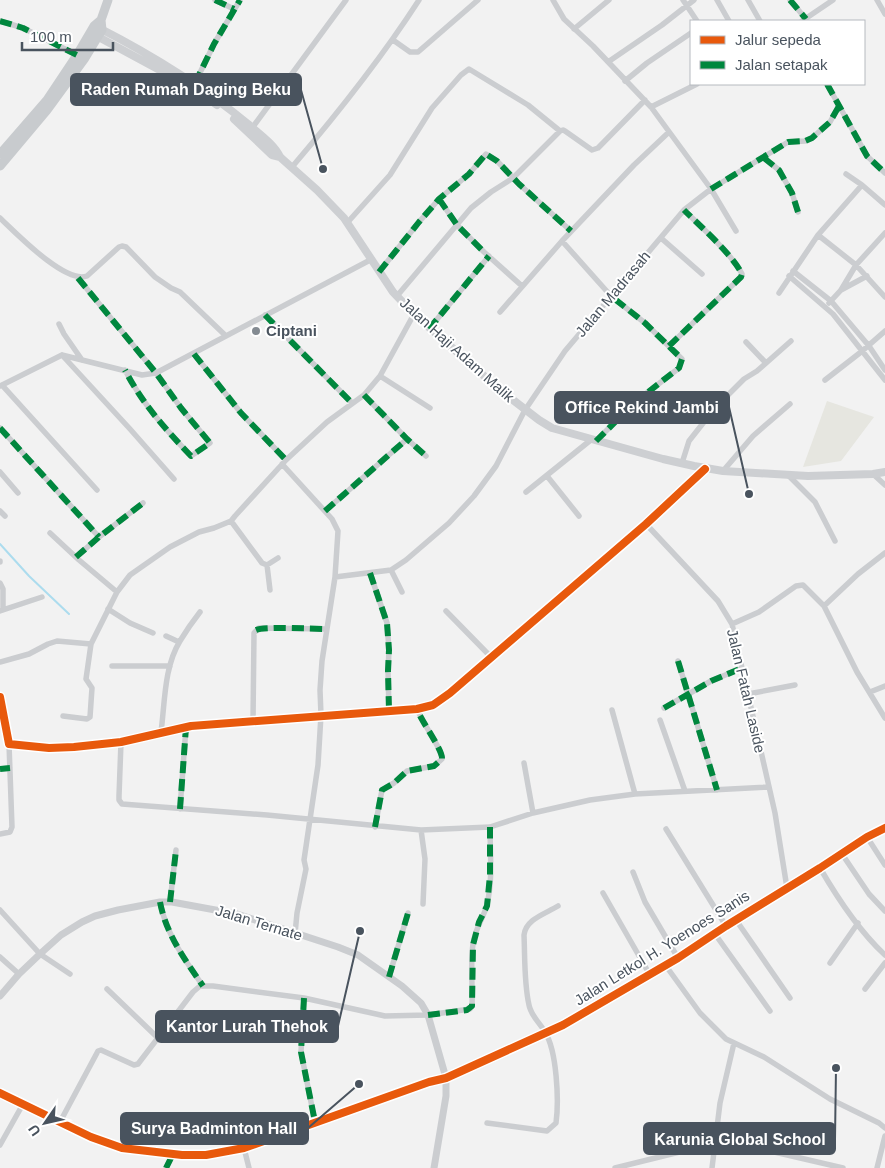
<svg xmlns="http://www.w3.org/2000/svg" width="885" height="1168" font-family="Helvetica,sans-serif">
<rect width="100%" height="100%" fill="#f2f2f2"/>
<path fill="#e6e6e0" d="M827 401 874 417 841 461 803 467Z"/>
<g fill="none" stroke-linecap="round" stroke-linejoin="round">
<path stroke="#acdcee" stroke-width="2" d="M0 544 29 576 69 614"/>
<path stroke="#cbcdd0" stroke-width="5.5" d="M215 0 234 9
M553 0 564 19 593 46 651 107 711 189 736 231
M683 0 697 21
M717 0 729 21
M748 0 760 21
M790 0 806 19
M877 0 885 14
M0 21 23 28 77 55
M802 21 833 0
M574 29 609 0
M393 40 410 52H418L478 0
M608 62 662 25 694 0
M625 81 647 63 691 33
M195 83 214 44 240 0
M827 84 867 156 885 173
M651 107 697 84
M252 128 346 0
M764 158 779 170 792 193 798 212
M292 167C338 113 381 59 419 0
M846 174 862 185 885 205
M439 199 457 225 484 252 522 286
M0 218C16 233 65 284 87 276L119 247 122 246 126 247 155 277 171 288 180 292 226 336
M347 223 390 175 432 108 461 75 469 69 528 105 560 131
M818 235 856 265 885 297
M661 238 702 274
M793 271 831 301 869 346 885 370
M379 272 419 222 439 199 469 174 486 154 497 161 519 184 571 231
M789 276 833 314 885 380
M78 278 156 373 181 408 210 443 191 456C165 429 142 403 125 370
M841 290 867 276
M779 293 818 235 862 185
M397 296 471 208 491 192 513 178 560 131 563 130 565 131 592 150 598 148 645 100
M829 303 841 290 856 265 885 233
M500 312 562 241
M265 315 352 403
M59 324 64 334 82 360
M429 329 489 256
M746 342 766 363
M669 346 741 277 742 274C732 254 700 226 684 210
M194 354 241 413 286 460
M62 355 130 429 174 479
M380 376 430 408
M825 380 861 352 885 331
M2 385 97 490
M0 386 62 355 142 375 156 373 372 259
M364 395 407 439 426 456
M0 428 99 537
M596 441 634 403 679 368 682 359 645 323 611 296 562 241 634 165 669 132
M682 463 689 441 715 408 744 379 757 371 791 341
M282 464 332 519 338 531 335 577 322 661 320 690 321 715 318 765 304 860 306 869 297 913 295 934
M723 471 753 436 790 404
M0 472 18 493
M873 474 885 485
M547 476 579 516
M789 476 815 502 835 541
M526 492 592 439
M0 511 5 516
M325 511 407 439
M231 521 262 563 267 565 278 558
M646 524 718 601 732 624 775 813 787 888
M50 533 79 560 117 592
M76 557 99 537 143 503
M0 562V561
M267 565 270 590
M391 570 402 592
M370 573 387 623 389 650 388 671 389 711
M335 577 391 570 406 560 449 523 474 496 496 466 525 410 565 351 684 210 711 189 788 142 805 141 812 138 830 122 839 106
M0 583 3 589V610
M824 606 858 574 885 553
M108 609 130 623 153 633
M0 611 42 597
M446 611 491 657
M732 624 759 612 796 586 803 585 824 606 857 672 885 718
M166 636 179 642
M678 661 717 790
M0 662 29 654 48 644 57 641 91 644
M112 666H170
M870 692 885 686
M748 694 795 685
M0 697 9 744 49 748 74 747 121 742 191 726 417 709 433 705 450 693 646 524 705 469
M664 708 711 681 742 668
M612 710 635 794
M63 716 87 719 90 717 92 688 86 679 91 644 117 592 130 575 170 547 199 532 214 528 231 521 235 516 286 460 327 422 364 395 380 376 414 314
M660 720 685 791
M253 721 254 633 259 628 326 629
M161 732C165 702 164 667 180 641 186 631 193 621 200 612
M121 742 119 796V800L122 804 267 815 421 830 490 827 533 813 590 800 635 794 768 787
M524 763 533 813
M0 769 10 768
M180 809 186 727
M375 827 382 790 394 783 407 771 434 766 442 759C443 750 421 721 417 709
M666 829 726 926
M421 830 425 859 423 904
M0 834 10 832 12 827 9 744
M867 837 885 865
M842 854 869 894 885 911
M820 868C838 899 859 931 885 955
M633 872 645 902 678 958
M603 893 650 975
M160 902C166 934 185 960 203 986
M170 902 176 850
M0 910 40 954 70 974
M736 920 790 998
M715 934 770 1011
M0 957 19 974
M830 963 858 923
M666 966 700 1013 726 1039 764 1057 830 1099 879 1123 885 1128
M389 977 408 913
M107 989 158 1038
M865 989 885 963
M304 998 301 1052 315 1122
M0 1093 91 1137 122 1148 182 1155H206L244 1148 429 1082 446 1078 563 1025 678 958 726 926 820 868 867 837 885 828
M60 1122 98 1051 101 1050 134 1065 138 1064 193 992 200 986H213L304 998 385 1016 428 1015 470 1009 472 1006C473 986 470 964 473 944 475 928 484 918 487 904 493 880 490 852 490 827
M487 1123 547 1131 556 1123C559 1101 557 1051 545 1032 540 1023 531 1016 529 1005 524 983 525 958 524 935 526 919 545 914 558 906
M0 1145 23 1104
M244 1148 249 1168
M166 1168 173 1154
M615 1168 716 1143 770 1151 843 1168
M712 1168 720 1103 734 1043
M877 1168 885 1136"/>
<path stroke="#cbcdd0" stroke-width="7" d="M0 996 19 974 40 954 61 935 82 922 95 916 118 910 160 902H172L237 914 338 947 358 955 402 986 421 1003 428 1015 446 1078V1096L434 1168"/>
<path stroke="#cdcfd2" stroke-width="8" d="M99 28C152 55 202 86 248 124 259 134 274 144 280 157L317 190 344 218 393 292 414 314 500 390 539 420 552 428 663 459 694 466 723 471 808 476 873 474 885 472
M93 34 193 88 217 105
M234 119 272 155 280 157"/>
<path stroke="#c8cbce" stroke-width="9" d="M0 154 47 100 77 55 94 26 101 20
M0 166 47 110 85 58 102 30 101 20 108 0"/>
<path stroke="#00873e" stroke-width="6" stroke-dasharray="12 6" stroke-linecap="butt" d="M215 0 234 9
M790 0 806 19
M0 21 23 28 77 55
M195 83 214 44 240 0
M827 84 867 156 885 173
M764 158 779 170 792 193 798 212
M711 189 788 142 805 141 812 138 830 122 839 106
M439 199 457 225 484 252
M379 272 419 222 439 199 469 174 486 154 497 161 519 184 571 231
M78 278 156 373 181 408 210 443 191 456C165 429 142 403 125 370
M265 315 352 403
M429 329 489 256
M669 346 741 277 742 274C732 254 700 226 684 210
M194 354 241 413 286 460
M364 395 407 439 426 456
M0 428 99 537
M596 441 634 403 679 368 682 359 645 323 611 296
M325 511 407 439
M76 557 99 537 143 503
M370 573 387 623 389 650 388 671 389 711
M256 630C266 626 312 629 326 629
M678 661 717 790
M664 708 711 681 742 668
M0 769 10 768
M180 809 186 727
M375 827 382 790 394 783 407 771 434 766 442 759C443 750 421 721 417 709
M160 902C166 934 185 960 203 986
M170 902 176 850
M389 977 408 913
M304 998 301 1052 315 1122
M428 1015 467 1010 472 1006 473 945 479 922 487 906 490 875V827
M166 1168 173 1154"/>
<g stroke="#fff" stroke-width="11">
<path id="cycleway" d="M0 697 9 744 49 748 74 747 121 742 191 726 417 709 433 705 450 693 646 524 705 469
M0 1093 91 1137 122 1148 182 1155H206L244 1148 429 1082 446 1078 563 1025 678 958 726 926 820 868 867 837 885 828"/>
</g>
<use href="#cycleway" stroke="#e8590c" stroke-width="8"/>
</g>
<circle fill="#848b92" stroke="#fff" stroke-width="2" cx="256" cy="331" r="5"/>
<g text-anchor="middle" stroke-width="4" stroke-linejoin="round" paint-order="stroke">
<g font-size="15" fill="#49535e" stroke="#fff">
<text transform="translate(613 294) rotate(-50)" y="5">Jalan Madrasah</text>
<text transform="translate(457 350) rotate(42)" y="5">Jalan Haji Adam Malik</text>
<text transform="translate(746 691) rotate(77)" y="5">Jalan Fatah Laside</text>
<text transform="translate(259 923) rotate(17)" y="5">Jalan Ternate</text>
<text transform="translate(662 948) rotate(-32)" y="5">Jalan Letkol H. Yoenoes Sanis</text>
</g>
<g font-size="15" font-weight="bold" fill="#49535e" stroke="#fff" text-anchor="start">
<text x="266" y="336">Ciptani</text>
</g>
</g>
<path fill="none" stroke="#49535e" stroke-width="2" d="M323 169L301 90M749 494L729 407M360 931L338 1026M359 1084L308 1128M836 1068L835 1139"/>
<g fill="#49535e" stroke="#fff" stroke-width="2">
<circle cx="323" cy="169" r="5"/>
<circle cx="749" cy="494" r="5"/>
<circle cx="360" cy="931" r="5"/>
<circle cx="359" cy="1084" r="5"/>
<circle cx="836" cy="1068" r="5"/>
</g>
<g fill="#49535e" stroke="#49535e" stroke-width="2">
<rect x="71" y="74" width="230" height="31" rx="5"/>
<rect x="555" y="392" width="174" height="31" rx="5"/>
<rect x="156" y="1011" width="182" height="31" rx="5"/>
<rect x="121" y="1113" width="187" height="31" rx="5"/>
<rect x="644" y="1123" width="191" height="31" rx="5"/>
</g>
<g font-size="16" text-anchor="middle" font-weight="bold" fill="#fff">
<text x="186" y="95">Raden Rumah Daging Beku</text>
<text x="642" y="413">Office Rekind Jambi</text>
<text x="247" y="1032">Kantor Lurah Thehok</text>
<text x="214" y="1134">Surya Badminton Hall</text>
<text x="740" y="1145">Karunia Global School</text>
</g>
<rect x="690" y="20" width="175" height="65" fill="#ffffff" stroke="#b6babf"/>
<rect x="700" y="36" width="25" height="8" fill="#e8590c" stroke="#b6babf"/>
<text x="735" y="45" font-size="15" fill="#49535e">Jalur sepeda</text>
<rect x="700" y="61" width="25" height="8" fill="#00873e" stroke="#b6babf"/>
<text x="735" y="70" font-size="15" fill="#49535e">Jalan setapak</text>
<g transform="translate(45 1123) rotate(236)" stroke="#ffffff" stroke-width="4" paint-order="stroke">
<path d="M0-4L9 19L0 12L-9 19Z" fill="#49535e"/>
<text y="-8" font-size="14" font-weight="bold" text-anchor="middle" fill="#49535e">U</text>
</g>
<path d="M22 42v8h91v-8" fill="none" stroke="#49535e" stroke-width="2.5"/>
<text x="30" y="42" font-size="15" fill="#49535e" stroke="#ffffff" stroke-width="4" paint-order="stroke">100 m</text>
</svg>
